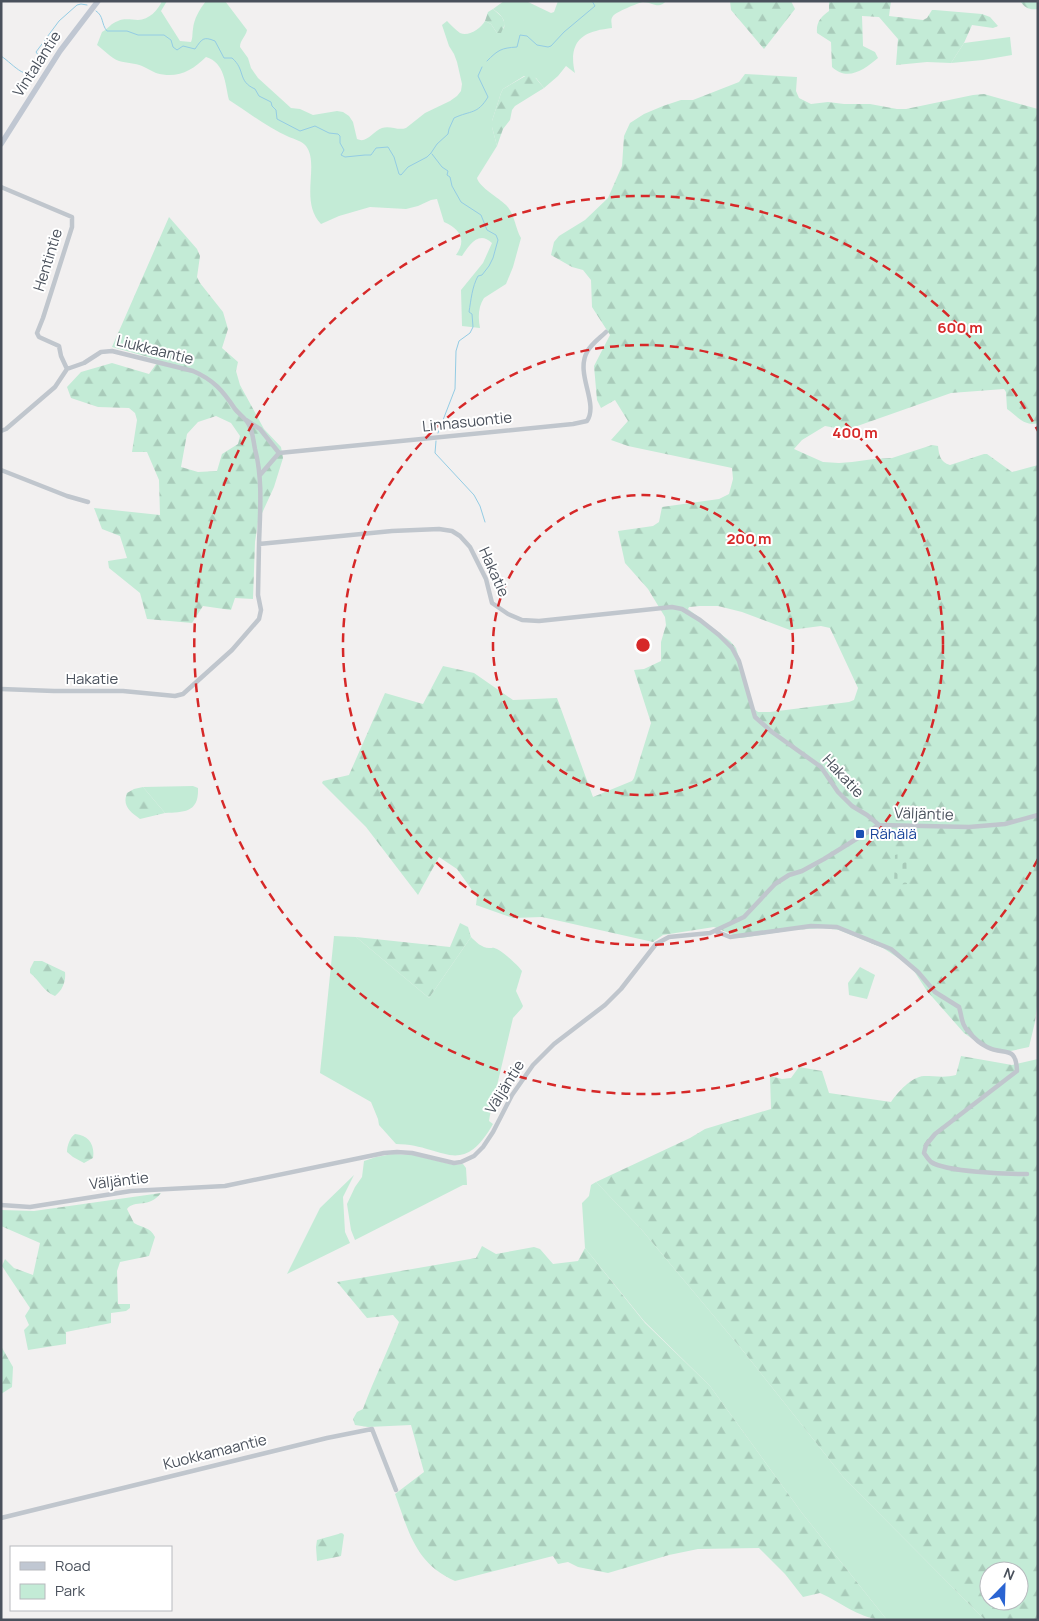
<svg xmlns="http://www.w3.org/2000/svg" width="1039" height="1621" font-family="Manrope,sans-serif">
<defs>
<pattern id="forest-firs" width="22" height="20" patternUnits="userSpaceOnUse" patternTransform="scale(1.25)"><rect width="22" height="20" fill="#c3ebd6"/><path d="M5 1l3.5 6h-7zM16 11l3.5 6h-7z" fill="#a9cbba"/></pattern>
<pattern id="cemetery-stones" width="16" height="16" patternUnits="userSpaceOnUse" patternTransform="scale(1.25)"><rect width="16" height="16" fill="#c3ebd6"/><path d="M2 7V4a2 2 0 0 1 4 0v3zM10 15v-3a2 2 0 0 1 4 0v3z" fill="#a9cbba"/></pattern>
</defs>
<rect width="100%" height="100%" fill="#f2f0f0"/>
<path fill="#c3ebd6" d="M162 1H167L161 11 180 41 191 42C193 37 192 35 193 29 194 19 199 10 206 1H225L247 30C246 36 240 40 240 47L248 58 251 68 258 78 291 108 300 109 313 115 337 111 343 112 349 116 353 122 357 139C367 144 373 131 382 128 390 125 398 131 406 128L425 113 450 101 457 96 461 91 462 84 457 62 454 54 449 46 442 25 447 21C451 25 456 30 460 33 469 37 481 28 485 21L491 24 497 33 504 28C506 19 500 14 493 9L504 1H526L551 13 554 12 558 1H666C659 10 652 2 643 2 638 3 616 12 613 16 610 20 612 24 612 28 607 29 601 29 596 31 574 36 570 53 575 73L566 66 558 76 544 88 536 78 524 76 503 89 501 93 492 121V127L497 146 477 178C479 187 499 198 506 205 515 214 515 228 521 238L513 267 506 284 484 298C478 307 478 318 480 328L462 326 461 290 483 263 492 243C478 230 469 246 462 256L456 255C467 240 460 229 444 222L437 199 431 200 418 206 406 209 370 207 339 216 321 224C299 201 320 165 306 146 302 141 294 139 289 137 267 127 249 113 229 100 225 83 225 63 206 57 192 71 177 79 156 73 151 71 147 68 142 66 135 63 127 63 119 61 111 58 104 50 97 45L102 32C108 29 111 23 118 21 125 18 131 20 138 20 149 20 158 10 162 1Z
M1010 37 1012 55 983 60 951 63 964 43Z
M193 786 198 788C199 813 184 812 165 813L143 787Z
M334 936 356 937 429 998 471 937C476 942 482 948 489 948 494 948 492 947 497 949 503 952 518 965 522 971L516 991 523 1006 522 1008 513 1018 490 1115 489 1121 493 1124C461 1180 443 1144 396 1144L379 1125 378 1119 371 1102 320 1073Z
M393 1154 413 1155 454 1165 463 1164 466 1168 467 1185H463L355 1240 351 1230 347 1204 355 1187 362 1177 364 1161 376 1157Z
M354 1175 343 1197 345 1232 350 1243 287 1274 320 1208Z
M596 1182 641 1229 744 1352 844 1478 985 1620H887L802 1513 710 1386 644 1321 585 1248 582 1203 589 1196 591 1185Z"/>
<path fill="url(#forest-firs)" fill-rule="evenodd" d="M730 1H791L795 9 764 49 731 10Z
M829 1H891L889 16 923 20 927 18 932 10H935L982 14 990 17 998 26 993 28 972 25 964 43 951 63 927 62 896 65 898 39 879 17 862 16 863 46 875 52 878 58C865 69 848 82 832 67L831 42 817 33C816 22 821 17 829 11Z
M1020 1H1038V9C1029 10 1025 8 1020 1Z
M493 9 502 17 505 24 501 33H497L491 24 485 21 488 12Z
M529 74 533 75 544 88 515 106 512 110 510 120 503 129 497 146 492 127V121L501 93 503 89Z
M745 74 797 77 796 91 799 98 811 104 828 102 844 104H870L897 109H906L973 95 984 94 998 98 1038 109V423C1025 427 1017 416 1007 409L1006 392 1004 389 951 393 846 430 825 426 802 440 794 449 823 462 839 463 852 462 874 459 892 458 932 445 938 446C939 455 940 462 950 465L984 454H987L1012 472 1038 465V998L1035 1022 1029 1047 1006 1052 981 1045 964 1033 927 991 914 971 903 961 883 948 839 930 824 928 793 930 741 938 714 927 663 935 653 942 542 917 513 918 476 905 477 897 457 869 439 857 418 895 366 827 322 783 323 781 349 775 385 693 423 704 443 666 474 673 513 700 557 698 593 797 632 781 634 778 651 723 634 670 644 669 661 661V642L666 625 665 617 648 589 625 563 618 531 653 526 659 522 662 507 719 499 729 494 733 479 732 468 628 446 611 440 628 421 615 400 601 408 597 400 594 366 610 335 592 307 591 280 583 270 572 267 551 255 554 242 559 236 585 220 608 198 622 166 624 136 630 123 644 114 663 106 681 100H693L739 82ZM700 606H718L742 612 790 630 821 626 830 628 858 688 854 700 849 702 770 712H758L754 709 736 648 730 641 688 609 689 607Z
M169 217 197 249 200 256 197 277 200 283 223 312 228 329 222 348 238 362 236 371 240 385 264 429 281 447 283 458 274 487 258 522 255 542 253 599 235 598 231 610 203 606 192 623 147 619 140 593 109 568 108 561 127 558 120 536 102 529 94 508 160 515 159 480 147 452H132L137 420 135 413 129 408 98 407 71 398 67 387 81 372 112 363 149 374 159 360 112 347ZM216 416 231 423 240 436 238 444 222 454 217 471 198 472 181 467 187 434 198 422Z
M143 787 165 813 140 819C130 812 122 806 127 793L134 789Z
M460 923 468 927 471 937 429 998 356 937 450 947Z
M34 961H42L65 972C66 981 63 990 55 996 43 991 40 981 30 973V969Z
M860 967 875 975 867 999 849 995 848 983Z
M961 1056 1012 1065 1038 1059V1620H985L844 1478 744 1352 641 1229 596 1182 690 1138 705 1129 771 1109 770 1076 782 1079 791 1078 799 1067 822 1071 829 1093 891 1102C898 1092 911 1077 924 1076 936 1076 945 1078 956 1075ZM989 1571H1019V1601H989Z
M75 1134C89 1135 95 1145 93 1158L84 1163 73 1157 67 1152C67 1146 70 1137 75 1134Z
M161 1193C149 1209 135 1199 127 1209L134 1223C143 1228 150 1227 155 1237L149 1256 120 1262 117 1271 118 1304H130V1308L126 1311 111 1313V1323L66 1332V1344L28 1350 24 1330 29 1325 25 1316 30 1308 2 1266 5 1259 14 1268 33 1275 40 1243 1 1226V1210L34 1211Z
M482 1246 496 1254 534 1247 540 1249 553 1264 578 1261 585 1248 645 1323 710 1386 802 1513 887 1620C860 1620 843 1603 820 1593L803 1597 785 1574 759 1548 698 1549 669 1555 608 1573 578 1567 568 1562 558 1564 553 1556 455 1581C415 1563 409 1532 395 1494L424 1472 411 1425 368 1427 355 1425 353 1419 357 1412 363 1409C374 1379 388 1351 399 1322L393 1315 367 1318 337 1282 476 1258Z
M1 1346 13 1367 12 1387 1 1394Z
M342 1533 344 1535 341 1556 317 1561 316 1547 317 1540Z"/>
<path fill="url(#cemetery-stones)" d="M906 852 907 884 894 885 895 855Z"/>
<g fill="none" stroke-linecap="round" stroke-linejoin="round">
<path stroke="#94cce4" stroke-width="1" d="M96 11C104 16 101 24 107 31H127L138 35H164L171 40 173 47 177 50 183 46 195 49C202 39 203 36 215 41L224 58H232C246 70 237 81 255 89L259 96 271 102 272 106 276 110 277 119 300 131 315 126 329 133 338 134 340 136V143L344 150 341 155 345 157 365 155H371L376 148 388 147 394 157 399 174 401 175 408 167 427 157 431 153 437 144 448 134 449 129 454 118C471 110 477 115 488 97L478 76 482 67
M1 56C15 65 27 85 43 66L41 59 36 52 59 21 77 5 81 4 87 5
M487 61C498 50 501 48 517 47L520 35 527 36 537 45 548 47 551 46 564 32 595 6 592 1
M432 154 442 167 448 171 447 175 450 177 452 186 461 202 481 215 487 230 496 235 498 240 493 258 489 266 482 275 478 276C472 287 471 300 469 312L472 314 473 327 470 333 459 341 456 351 455 389 438 433
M436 441 435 453 474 495 480 506 485 522"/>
<path stroke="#c0c6cd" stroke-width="4.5" d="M1 187 72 217V227L43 318 37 333 39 337 59 346 61 356 67 369
M246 420 260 429 279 453
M1 431 6 429 55 387 67 369 84 363 101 352 112 351 193 371C214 380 223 391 235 409 239 414 245 418 248 423 253 431 253 440 255 449 263 479 260 512 259 544
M1 470 67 496 88 502
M260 475 279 453 573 424 587 421C599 403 575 374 587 352 591 344 600 338 606 332
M1 689 54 691H123L175 696 183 694 232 650 259 619 261 610 258 595 259 544 392 531 439 529 452 531 460 536 470 547 486 579 492 603 508 614 522 620 539 621 672 607 682 609 700 620 719 635 732 648 739 661 755 717 772 732 821 767 838 792 852 806 867 815 879 825
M715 931 730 937 811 926 837 927 891 949 918 972 935 992 959 1007C962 1016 961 1025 969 1032 973 1037 981 1044 987 1047 1004 1056 1016 1044 1017 1071L935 1134 926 1145 924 1153C926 1156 928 1159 931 1162 947 1172 1006 1174 1027 1174
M1 1205 30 1207 131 1191 225 1186 384 1153 397 1152 412 1153 454 1163 461 1162 474 1156 483 1147 493 1132 512 1095 533 1065 554 1044 605 1005 621 989 656 944 669 937 710 933 744 917 775 884 789 875 802 871 824 859 879 825 969 827 1005 824 1038 815
M1 1518 327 1438 372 1429 396 1490"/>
<path stroke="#c0c7d2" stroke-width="5.5" d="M1 144 60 51 98 1"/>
</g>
<g fill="none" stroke="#d62828" stroke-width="2.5" stroke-dasharray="9 6">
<circle cx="643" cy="645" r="150"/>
<circle cx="643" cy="645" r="300"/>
<path d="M1038 859A449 449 0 1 1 1038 431"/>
</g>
<rect fill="#1a4fb4" stroke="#fff" stroke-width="2" x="855" y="829" width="10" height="10" rx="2.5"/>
<g text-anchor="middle" stroke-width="4" stroke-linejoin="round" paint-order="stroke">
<g font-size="15" fill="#4a515c" stroke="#fff">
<text transform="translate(37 64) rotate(-57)" y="5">Vintalantie</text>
<text transform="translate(48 260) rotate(-73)" y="5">Hentintie</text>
<text transform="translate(155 350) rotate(14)" y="5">Liukkaantie</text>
<text transform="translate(467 422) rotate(-6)" y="5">Linnasuontie</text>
<text transform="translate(494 572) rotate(66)" y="5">Hakatie</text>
<text x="92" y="684">Hakatie</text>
<text transform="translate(843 776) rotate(47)" y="5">Hakatie</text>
<text transform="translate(924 814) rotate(2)" y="5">Väljäntie</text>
<text transform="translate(505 1087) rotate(-58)" y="5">Väljäntie</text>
<text transform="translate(119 1181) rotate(-7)" y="5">Väljäntie</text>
<text transform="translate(215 1452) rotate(-14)" y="5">Kuokkamaantie</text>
</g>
<g font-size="15" fill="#164399" stroke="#fff" text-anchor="start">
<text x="870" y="839">Rähälä</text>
</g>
</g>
<circle cx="643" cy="645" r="8" fill="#d62828" stroke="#fff" stroke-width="2.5"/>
<g font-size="15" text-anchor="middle" font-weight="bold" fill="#d62828" stroke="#fff" stroke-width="4" stroke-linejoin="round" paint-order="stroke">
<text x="960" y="333">600 m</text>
<text x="855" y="438">400 m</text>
<text x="749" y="544">200 m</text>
</g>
<rect width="1039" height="1621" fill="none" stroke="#4a515c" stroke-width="5"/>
<rect x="10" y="1546" width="162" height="65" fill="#ffffff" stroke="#b7b9be"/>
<rect x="20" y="1562" width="25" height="8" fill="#c0c7d2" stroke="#b7b9be"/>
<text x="55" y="1571" font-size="15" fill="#4a515c">Road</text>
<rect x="20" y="1584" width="25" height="15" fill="#c3ebd6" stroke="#b7b9be"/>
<text x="55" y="1596" font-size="15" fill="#4a515c">Park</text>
<g transform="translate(1004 1586) rotate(23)"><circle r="24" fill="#ffffff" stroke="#b7b9be"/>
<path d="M0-4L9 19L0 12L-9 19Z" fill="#2a64d2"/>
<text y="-8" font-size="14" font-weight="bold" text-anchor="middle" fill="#4a515c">N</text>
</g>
</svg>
